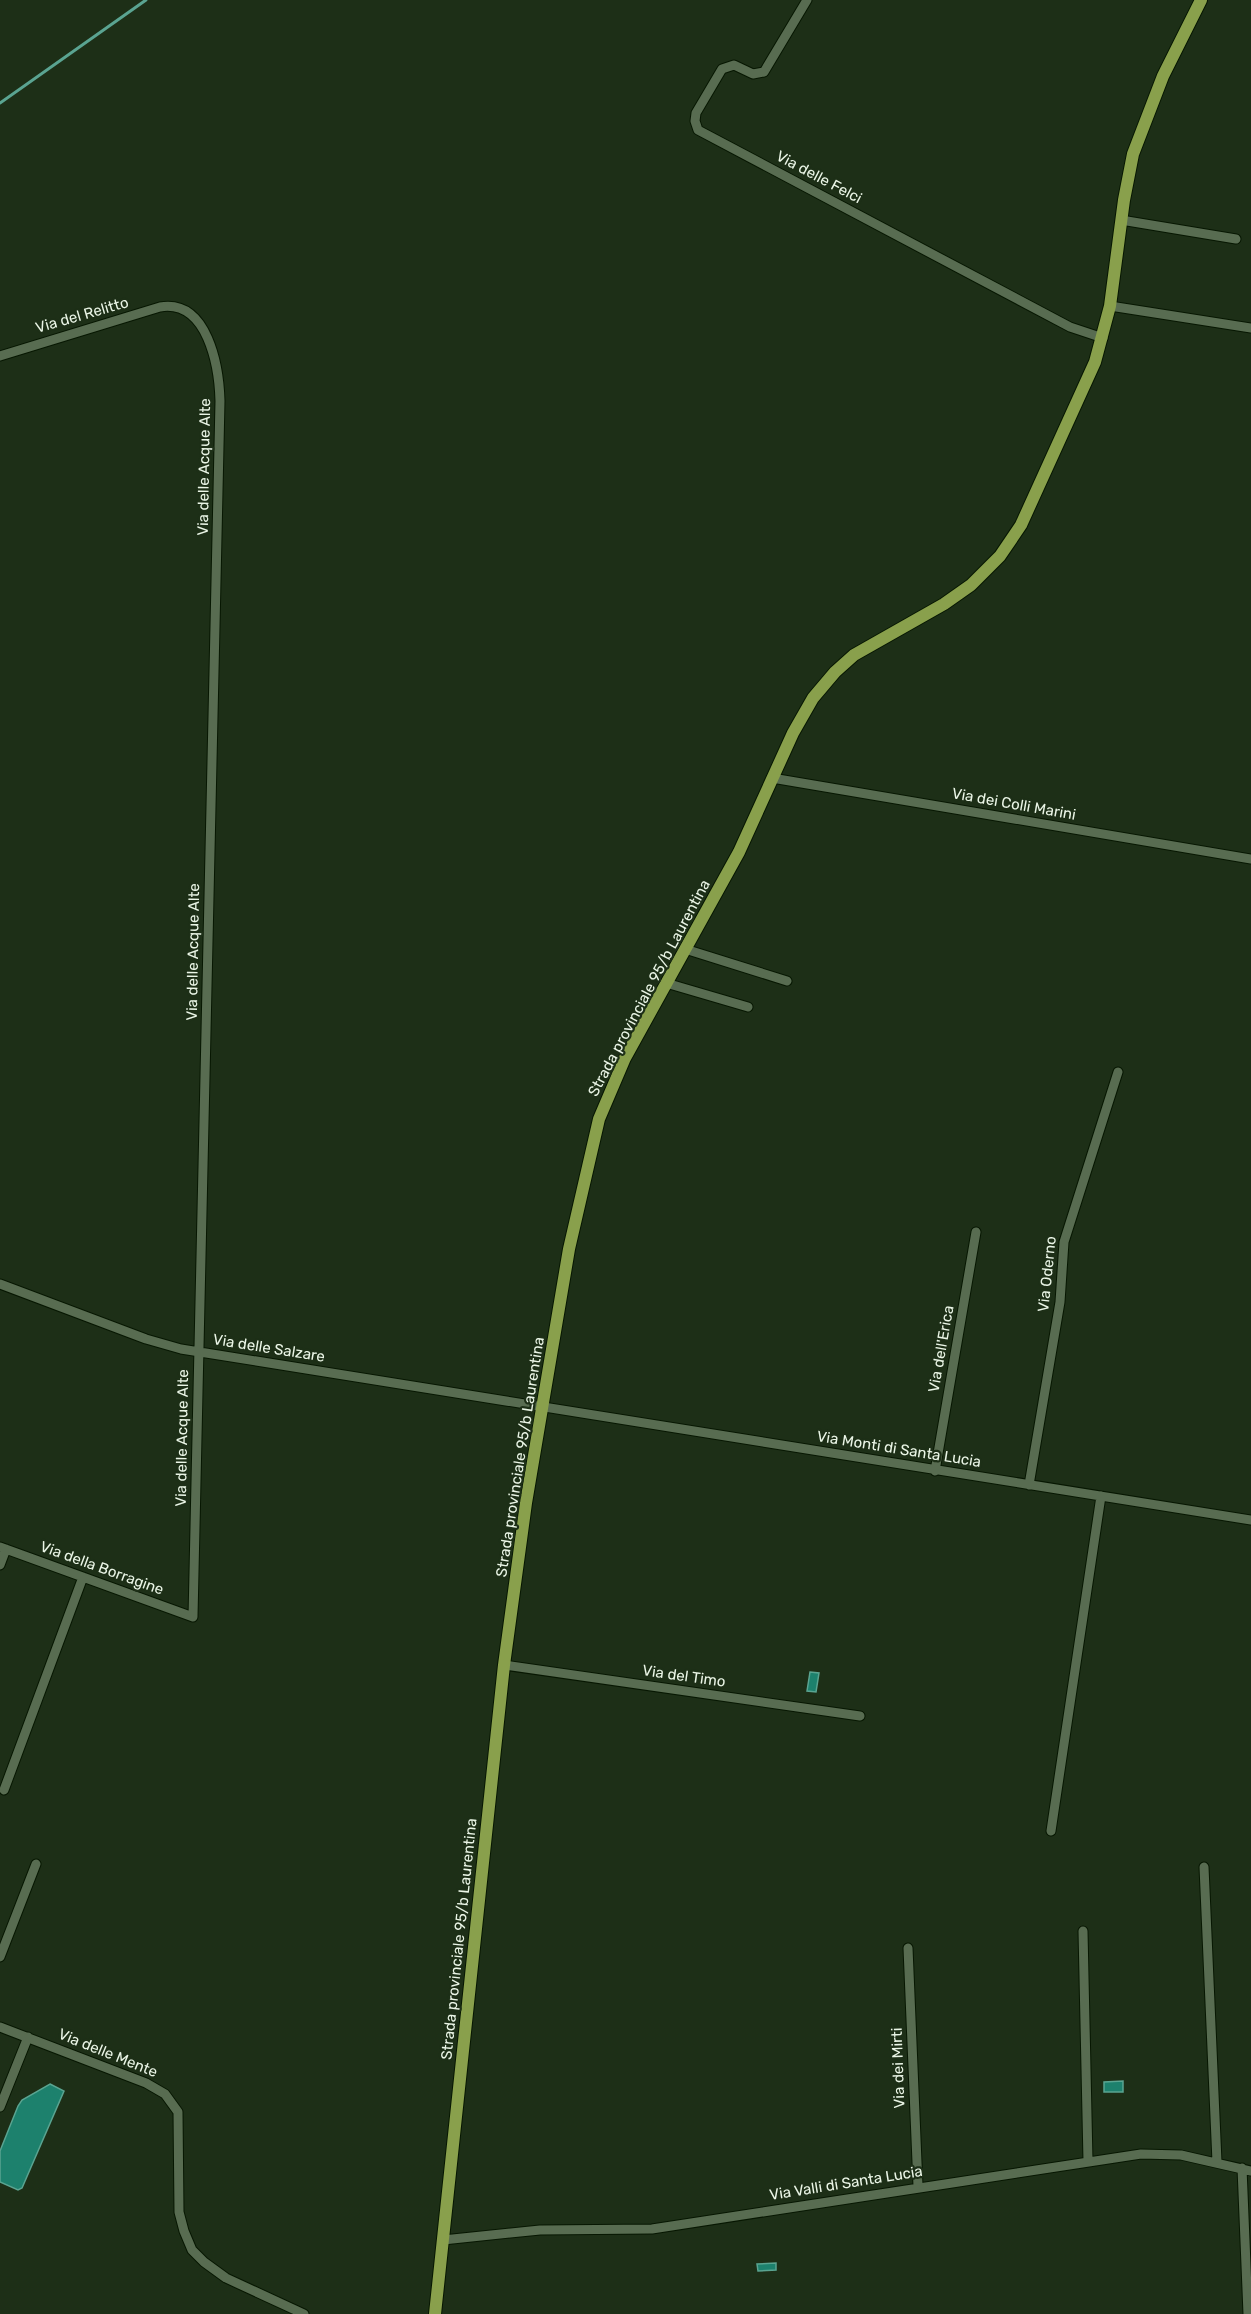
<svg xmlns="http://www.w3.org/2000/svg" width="1251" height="2314" font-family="Rubik,sans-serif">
<rect width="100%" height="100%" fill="#1d2f17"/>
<path fill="#1d816d" stroke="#5aa491" stroke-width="1.5" d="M810 1672 819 1673 816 1692 807 1691Z
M1123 2081V2092H1104V2082Z
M50 2084 64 2091 22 2188 18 2190 0 2182V2151L18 2106 22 2100Z
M776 2263V2270L758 2271 757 2264Z"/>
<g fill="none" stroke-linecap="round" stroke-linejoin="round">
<path stroke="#5aa491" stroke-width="3" d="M0 103 146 0"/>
<g stroke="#071702" stroke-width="11">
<path id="minor" d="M807 0 764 72 753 74 734 65 722 69 696 113 695 121 698 130 1070 327 1103 338
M1121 220 1236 239
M1110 306 1251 328
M0 356 160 307C208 299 219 367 220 401L193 1617 0 1547
M772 778 1251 859
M685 949 787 981
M666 983 748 1007
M0 1284 146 1339 181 1349 1251 1520
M935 1471 976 1232
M1029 1485 1060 1302 1064 1242 1118 1072
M0 1565 6 1549
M504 1665 860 1716
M4 1790 83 1577
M1051 1831 1101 1496
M1204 1867 1217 2162
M1083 1931 1088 2161
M908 1948 918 2186
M0 1957 36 1864
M0 2027 146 2083 165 2094 178 2112 179 2212 184 2231 192 2250 204 2262 226 2278 304 2314
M0 2107 28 2037
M1242 2168 1248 2314
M443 2240 540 2230 652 2229 1141 2154 1181 2155 1251 2171"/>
</g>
<g stroke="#071702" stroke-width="14">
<path id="major" d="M435 2314 504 1665 526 1503 569 1249 599 1119 625 1058 739 852 793 733 813 698 835 672 854 655 944 604 971 585 1000 556 1021 525 1095 362 1110 306 1124 200 1133 154 1163 76 1201 0"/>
</g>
<use href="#minor" stroke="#586c51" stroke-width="9"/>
<use href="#major" stroke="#89a04c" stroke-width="12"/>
</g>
<g text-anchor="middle" stroke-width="4.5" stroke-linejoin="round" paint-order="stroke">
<g font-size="15" fill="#eaf5e6" stroke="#1d2f17">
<text transform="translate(819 177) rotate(28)" y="5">Via delle Felci</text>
<text transform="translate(82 315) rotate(-16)" y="5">Via del Relitto</text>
<text transform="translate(204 467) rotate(-89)" y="5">Via delle Acque Alte</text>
<text transform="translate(1014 804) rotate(10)" y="5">Via dei Colli Marini</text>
<text transform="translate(193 952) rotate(-89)" y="5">Via delle Acque Alte</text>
<text transform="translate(649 988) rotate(-62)" y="5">Strada provinciale 95/b Laurentina</text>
<text transform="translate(1047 1274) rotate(-84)" y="5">Via Oderno</text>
<text transform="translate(269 1348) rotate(9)" y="5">Via delle Salzare</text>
<text transform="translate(941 1349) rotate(-80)" y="5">Via dell'Erica</text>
<text transform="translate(182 1438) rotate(-89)" y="5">Via delle Acque Alte</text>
<text transform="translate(899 1449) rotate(9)" y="5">Via Monti di Santa Lucia</text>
<text transform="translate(520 1457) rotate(-81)" y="5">Strada provinciale 95/b Laurentina</text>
<text transform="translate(102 1568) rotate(20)" y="5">Via della Borragine</text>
<text transform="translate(684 1676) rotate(8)" y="5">Via del Timo</text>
<text transform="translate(459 1939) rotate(-84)" y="5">Strada provinciale 95/b Laurentina</text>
<text transform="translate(108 2053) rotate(22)" y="5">Via delle Mente</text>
<text transform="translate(898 2068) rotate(-92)" y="5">Via dei Mirti</text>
<text transform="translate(846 2183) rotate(-9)" y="5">Via Valli di Santa Lucia</text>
</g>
</g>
</svg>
